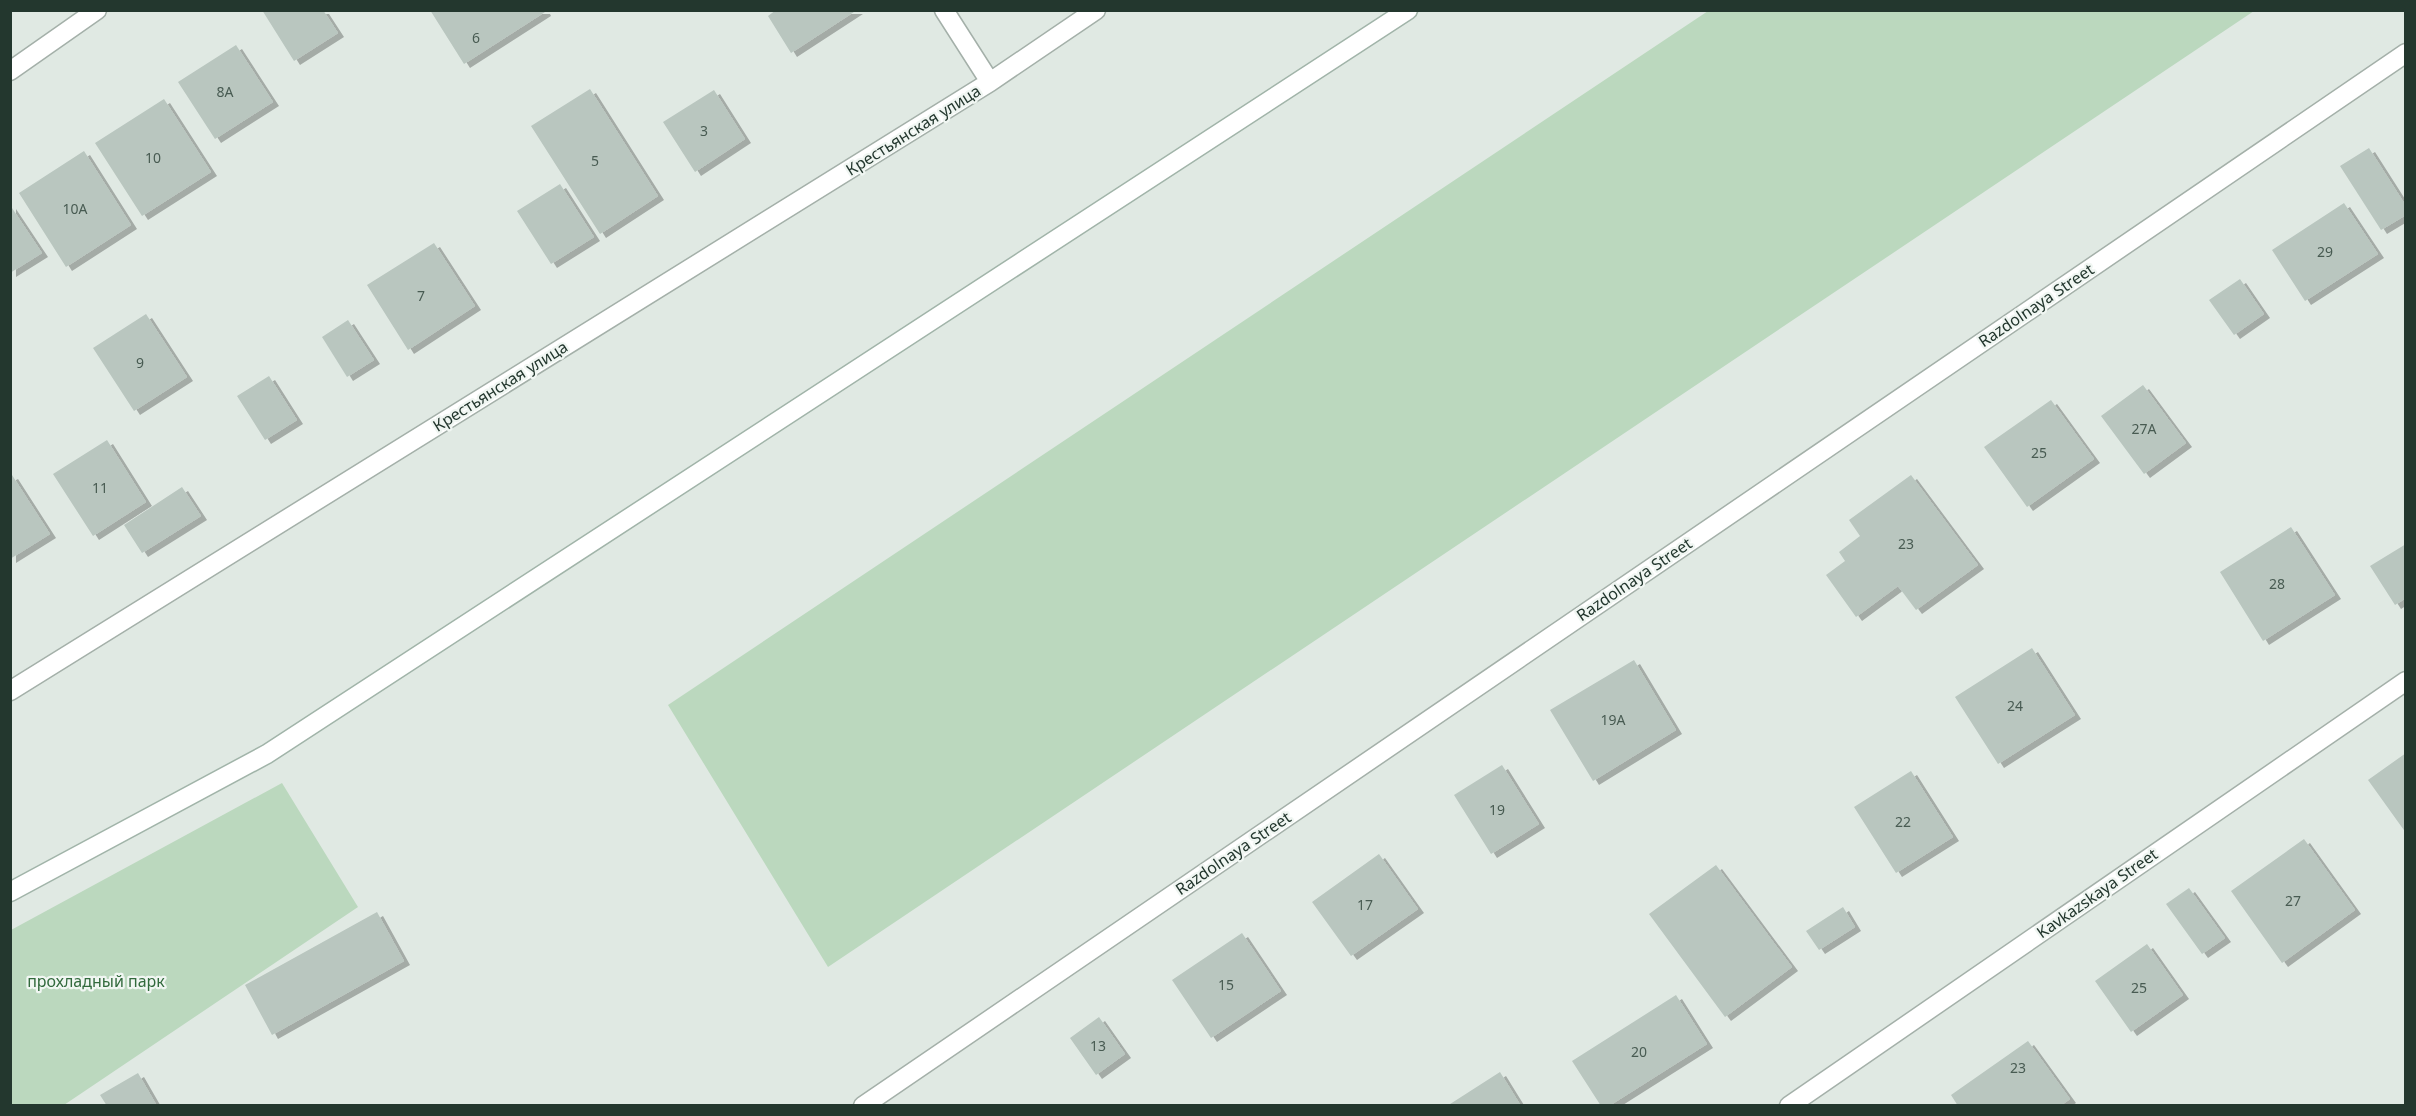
<svg xmlns="http://www.w3.org/2000/svg" width="2416" height="1116" font-family="'Noto Sans',sans-serif">
<defs>
<filter id="shadow"><feDropShadow dx="6" dy="4" stdDeviation="0" flood-color="#0004"/></filter>
</defs>
<rect width="100%" height="100%" fill="#e0e9e3"/>
<path fill="#bbd8be" d="M1708 11H2254L828 967 668 705Z
M282 783 358 907 64 1105H11V930Z"/>
<path fill="#b9c6bf" filter="url(#shadow)" d="M262 10H323L338 33 294 61Z
M430 10H544L545 12 464 64Z
M776 10H857L791 53 768 16Z
M236 45 273 102 215 139 178 82Z
M590 89 658 196 600 234 531 126Z
M714 90 745 139 695 172 663 122Z
M164 99 211 172 142 216 95 143Z
M2369 148 2406 206V215L2381 230 2340 166Z
M84 151 131 225 66 267 19 193Z
M560 184 594 237 551 264 517 211Z
M2344 203 2378 254 2305 301 2272 250Z
M10 205 42 253 10 273Z
M434 243 475 306 408 350 367 285Z
M2240 279 2264 314 2234 335 2209 300Z
M146 314 187 377 134 411 93 348Z
M348 320 374 360 347 377 322 337Z
M269 376 297 420 265 440 237 396Z
M2143 385 2186 443 2144 474 2101 416Z
M2051 400 2094 459 2027 507 1984 447Z
M107 440 146 502 93 536 53 474Z
M12 475 50 534 10 559V476Z
M1911 475 1978 565 1916 610 1898 586 1856 617 1826 575 1845 561 1839 552 1860 536 1849 520Z
M182 487 201 516 142 553 124 525Z
M2291 527 2335 595 2263 641 2220 572Z
M2406 544V598L2395 605 2370 566Z
M2032 648 2075 715 1998 764 1955 697Z
M1634 660 1676 730 1593 781 1550 710Z
M2406 753V833L2368 780Z
M1502 765 1539 824 1491 854 1454 795Z
M1911 771 1953 837 1896 873 1854 807Z
M2304 839 2355 910 2282 963 2231 891Z
M1379 854 1418 909 1351 956 1312 902Z
M1716 865 1792 967 1725 1017 1649 914Z
M2189 888 2225 938 2202 954 2166 904Z
M1843 907 1855 927 1819 950 1806 931Z
M377 912 404 961 272 1035 245 985Z
M1242 933 1281 991 1211 1038 1172 980Z
M2147 944 2183 995 2131 1032 2095 981Z
M1676 995 1707 1044 1609 1106H1601L1572 1061Z
M1099 1017 1125 1054 1096 1075 1070 1038Z
M2028 1041 2070 1099 2060 1106H1958L1951 1095Z
M1500 1072 1521 1106H1447Z
M138 1073 157 1106H107L100 1095Z"/>
<g fill="none" stroke-linecap="round" stroke-linejoin="round">
<g stroke="#a4b0a9" stroke-width="21">
<path id="minor" d="M944 10 990 82
M10 71 97 10
M10 691 990 82 1096 10
M863 1106 2406 53
M1789 1106 2406 681"/>
</g>
<g stroke="#a1b4a9" stroke-width="21">
<path id="secondary" d="M10 892 267 754 1408 10"/>
</g>
<use href="#minor" stroke="#fff" stroke-width="18"/>
<use href="#secondary" stroke="#fff" stroke-width="18"/>
</g>
<g text-anchor="middle" stroke-width="4.5" stroke-linejoin="round" paint-order="stroke">
<g font-size="14" fill="#485b52">
<text x="476" y="43">6</text>
<text x="225" y="97">8А</text>
<text x="704" y="136">3</text>
<text x="153" y="163">10</text>
<text x="595" y="166">5</text>
<text x="75" y="214">10А</text>
<text x="2325" y="257">29</text>
<text x="421" y="301">7</text>
<text x="140" y="368">9</text>
<text x="2144" y="434">27А</text>
<text x="2039" y="458">25</text>
<text x="100" y="493">11</text>
<text x="1906" y="549">23</text>
<text x="2277" y="589">28</text>
<text x="2015" y="711">24</text>
<text x="1613" y="725">19А</text>
<text x="1497" y="815">19</text>
<text x="1903" y="827">22</text>
<text x="2293" y="906">27</text>
<text x="1365" y="910">17</text>
<text x="1226" y="990">15</text>
<text x="2139" y="993">25</text>
<text x="1098" y="1051">13</text>
<text x="1639" y="1057">20</text>
<text x="2018" y="1073">23</text>
</g>
<g font-size="16" fill="#23372e" stroke="#f0f6f2">
<text transform="translate(913 130) rotate(-32)" y="6">Крестьянская улица</text>
<text transform="translate(2036 305) rotate(-34)" y="6">Razdolnaya Street</text>
<text transform="translate(500 386) rotate(-32)" y="6">Крестьянская улица</text>
<text transform="translate(1634 579) rotate(-34)" y="6">Razdolnaya Street</text>
<text transform="translate(1233 853) rotate(-34)" y="6">Razdolnaya Street</text>
<text transform="translate(2097 893) rotate(-35)" y="6">Kavkazskaya Street</text>
</g>
<g font-size="16" fill="#326a3d" stroke="#f0f6f2">
<text x="96" y="987">прохладный парк</text>
</g>
</g>
<rect width="2416" height="1116" fill="none" stroke="#23372e" stroke-width="24"/>
</svg>
